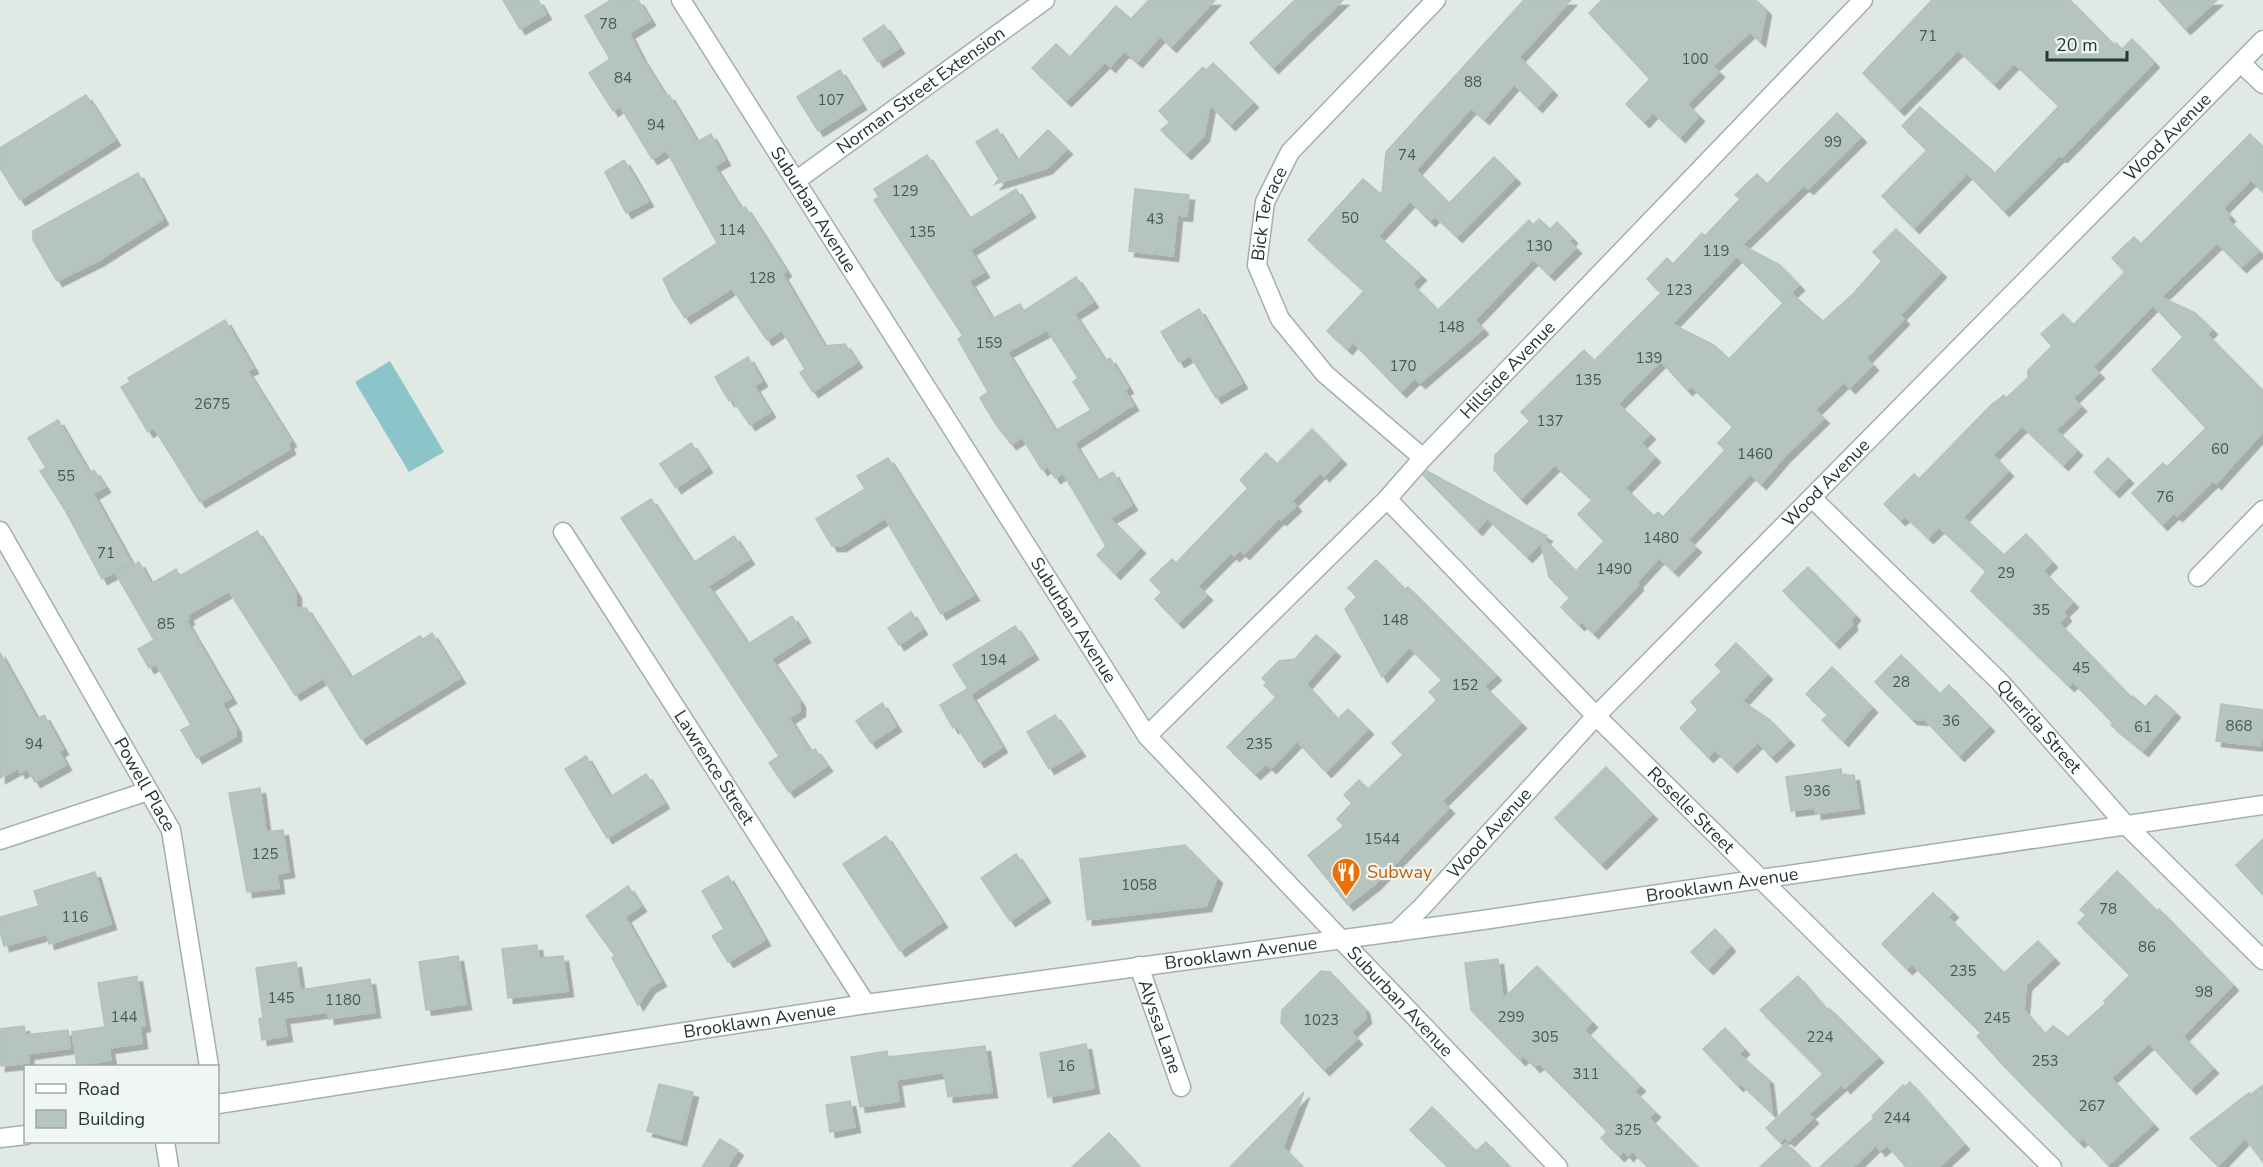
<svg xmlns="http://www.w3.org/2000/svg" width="2263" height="1167" font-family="'Nunito Sans',sans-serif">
<defs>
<filter id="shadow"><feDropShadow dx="5.5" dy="5.5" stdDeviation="0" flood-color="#0004"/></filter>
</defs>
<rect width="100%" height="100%" fill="#e0e9e4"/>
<path fill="#8bc5ca" d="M390 361 444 452 409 472 355 382Z"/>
<path fill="#b5c4bd" stroke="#b3c2bb" stroke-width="1.5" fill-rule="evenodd" filter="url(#shadow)" d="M503 0H538L546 14 520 29Z
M611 0H638L650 20 629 33 641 57 666 97 669 95 697 142 711 134 725 160 714 166 741 209 745 207 762 233 786 271 782 274 824 346 845 344 857 362 813 392 800 373 805 369 782 330 767 340 732 288 685 318 673 300 663 279 717 243 666 150 652 159 620 106 613 111 589 73 610 59 585 16Z
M1149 0H1215L1171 47 1160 36 1137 62 1124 51 1110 67 1105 62 1066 101 1032 68 1056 44 1070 57 1116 6 1131 19Z
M1295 0H1343L1273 68 1250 43Z
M1524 0H1571L1519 57 1552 90 1537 107 1514 84 1484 119 1471 108 1416 170 1448 202 1430 221 1410 201 1378 236 1421 275 1412 284 1438 310 1529 220 1533 225 1539 219 1550 229 1557 222 1572 238 1569 241 1576 248 1549 275 1533 259 1475 320 1483 329 1420 383 1415 378 1401 392 1353 342 1347 349 1327 331 1364 291 1308 240 1363 179 1382 195 1386 152Z
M1602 0H1756L1766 10 1760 41 1750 32 1713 66 1719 72 1687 104 1699 116 1680 137 1653 112 1644 122 1626 104 1650 79 1589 13Z
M1932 0H2070L2114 45 2116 43 2122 49 2132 39 2154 62 2062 157 2059 156 2004 211 1967 173 1914 228 1882 196 1927 150 1902 126 1920 107 1995 173 2059 106 2014 63 1994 84 1958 50 1899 110 1863 73Z
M2159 0H2217L2185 29Z
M884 25 899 48 878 62 863 39Z
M1213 63 1253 102 1230 125 1210 105 1204 136 1186 154 1161 130 1170 122 1159 111 1203 67 1206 70Z
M840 70 861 104 818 131 797 97Z
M86 95 115 140 20 200 0 168V148Z
M1837 113 1861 137 1808 189 1804 185 1742 245 1780 265 1799 285 1782 302 1737 256 1672 324 1714 345 1729 359 1792 294 1823 321 1854 293 1882 261 1873 252 1896 229 1941 272 1900 315 1904 319 1866 358 1873 365 1850 388 1844 382 1815 410 1824 418 1784 457 1761 484 1750 474 1688 540 1696 547 1673 571 1659 558 1637 582 1638 585 1593 633 1582 622 1579 625 1561 607 1570 598 1549 577 1541 542 1527 557 1487 518 1477 530 1423 475 1427 471 1547 536 1544 539 1576 571 1604 541 1578 514 1592 500 1555 465 1521 499 1494 470 1495 455 1530 421 1521 412 1584 350 1594 361 1661 293 1647 279 1667 258 1673 264 1702 233 1705 236 1740 199 1735 195 1757 174 1767 184ZM1661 361 1687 390 1691 386 1733 427 1718 443 1725 450 1663 517 1658 512 1654 516 1625 488 1655 457 1641 443 1650 434 1618 404Z
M997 129 1017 161 1048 130 1067 149 1047 168 995 184 999 179 976 142Z
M2250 134 2263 147V192L2251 180 2223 208 2230 216 2227 219 2259 251 2241 267 2217 243 2161 297 2195 313 2212 329 2207 334 2263 391V432L2216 484 2213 481 2177 516 2174 513 2162 525 2132 493 2163 463 2167 467 2206 428 2152 370 2183 337 2153 305 2093 367 2099 373 2073 398 2081 406 2056 430 2077 450 2063 465 2022 426 1993 455 2008 471 1963 517 2004 555 2026 534 2052 562 2043 571 2073 602 2063 612 2066 616 2059 623 2132 698 2133 696 2145 707 2156 695 2175 712 2143 751 2111 725 2113 723 2073 682 2069 686 1971 591 1986 571 1939 527 1928 538 1905 516 1900 520 1884 504 1914 474 1919 479 1991 405 2004 395 2006 398 2028 378V370L2052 346 2041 334 2063 314 2073 325 2125 272 2112 258 2134 237 2141 244Z
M927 155 969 219 1016 189 1030 212 970 250 984 272 969 281 992 319 1020 304 1024 311 1076 277 1093 302 1074 314 1105 361 1110 358 1128 388 1124 390 1133 405 1074 443 1097 481 1113 472 1132 505 1110 518 1140 548 1115 574 1097 555 1106 546 1063 473 1055 478 1048 466 1042 470 1022 437 1011 444 995 423 980 398 988 392 958 339 963 336 874 200 879 197 874 189ZM1047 330 1078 378 1073 382 1091 410 1055 431 1007 352Z
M1494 157 1515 178 1457 237 1436 217Z
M624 160 648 201 626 213 605 172Z
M138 173 163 219 99 260 57 281 33 240V231Z
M1135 189 1189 195 1187 216 1177 215 1173 256 1129 251Z
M1199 309 1242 383 1216 398 1190 355 1179 362 1161 332Z
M225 320 253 368 247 371 291 441 288 443 290 449 200 502 154 428 148 432 121 387 130 382 128 378Z
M748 357 762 381 754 386 770 412 750 425 732 399 729 401 715 377Z
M58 420 89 473 94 470 105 487 93 494 131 563 102 579 65 510 40 471 46 468 28 438Z
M1312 429 1341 459 1324 476 1321 472 1292 501 1296 506 1281 520 1279 518 1244 554 1240 550 1234 556 1231 553 1198 586 1207 595 1178 623 1155 599 1162 592 1150 580 1172 559 1176 563 1248 488 1240 480 1266 453 1277 464Z
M691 443 707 467 676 488 660 464Z
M888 458 974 595 941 614 885 518 841 546H832L816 519 865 489 857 476Z
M2108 458 2128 478 2114 492 2094 472Z
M651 499 693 563 734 536 749 559 708 586 748 644 792 616 805 637 771 659 800 702V711L789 718 810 752 815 749 827 766 789 792 769 763 779 756 621 518Z
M257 531 296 593V608H306L351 678 420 636 423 639 432 633 460 678 361 739 323 678 295 695 229 591 187 615 189 619 186 621 231 698 222 703 236 728V736L197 758 181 730 191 725 156 664 149 668 138 649 154 640 116 574 139 562 151 584 176 569 180 576Z
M1376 560 1405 589 1408 587 1496 675 1484 686 1521 723 1442 801 1449 808 1375 884 1348 905 1308 855 1344 826 1337 819 1352 803 1344 795 1359 780 1368 789 1403 755 1392 743 1437 700 1429 692 1442 680 1409 647 1382 677 1345 609 1357 597 1348 588Z
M1808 567 1855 615 1851 620 1852 625 1834 643 1783 591Z
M911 612 922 629 899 645 888 628Z
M1015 626 1033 654 971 694 953 665Z
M1316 635 1335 651 1306 684 1338 719 1348 709 1368 729 1326 772 1297 741 1271 768 1266 764 1255 774 1227 747 1276 697 1264 685 1267 683 1262 678 1279 661 1295 659Z
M1736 643 1767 674 1742 701 1769 719 1789 740 1771 757 1758 742 1732 767 1715 750 1708 757 1680 728 1698 710 1691 702 1722 671 1715 665Z
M0 653 37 719 44 715 63 749 59 752 66 765 35 782 27 769 20 773 18 768 0 778Z
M1901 655 1940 694 1949 685 1989 726 1959 756 1925 720 1912 719 1875 682Z
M1832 667 1872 707 1843 741 1822 720 1828 715 1806 694Z
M967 689 1002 747 979 762 957 726 953 728 940 705Z
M882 703 896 726 871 743 856 721Z
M2221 704 2263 710 2261 746 2216 741Z
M1055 715 1080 751 1049 769 1027 732Z
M586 756 610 797 646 774 664 803 607 838 565 769Z
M1606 767 1652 814 1601 864 1555 818Z
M1841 769 1842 776 1854 775 1859 808 1816 814 1815 808 1791 811 1786 777Z
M260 788 266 832 283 830 289 872 277 874 279 888 247 892 229 793Z
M886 836 942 922 900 951 843 864Z
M2263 839V895L2236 865Z
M1185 845 1217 878 1206 906 1087 920 1080 859Z
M1016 854 1045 897 1010 921 981 878Z
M2117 871 2157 911 2159 909 2233 985 2183 1036 2213 1068 2191 1089 2149 1043 2111 1078 2153 1124 2108 1165 2083 1138 2079 1142 2004 1066 1977 1036 1981 1033 1912 964 1907 969 1882 944 1933 893 1953 912 1948 917 2004 973 2038 941 2054 958 2026 985 2024 1010 2045 1034 2053 1026 2068 1037 2106 1003 2104 1001 2130 975 2078 923 2086 915 2080 910Z
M95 872 111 924 49 944 47 934 4 946 0 932V917L39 906 34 891Z
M728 876 765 940 728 962 712 936 724 929 702 891Z
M628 886 641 906 625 917 661 981 650 987 638 1005 612 958 615 956 586 916Z
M1715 929 1730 946 1708 969 1691 952Z
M537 945 539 958 563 956 568 991 508 998 502 949Z
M458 956 466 1004 426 1010 419 962Z
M1498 959 1503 999 1537 966 1592 1022 1584 1030 1640 1086 1634 1091 1655 1112 1649 1118 1698 1167H1648L1632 1151 1628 1156 1624 1151 1619 1156 1601 1138 1606 1133 1605 1129 1539 1063 1535 1067 1524 1056 1520 1060 1471 1010 1465 963Z
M296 962 300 990 370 979 375 1012 329 1019 328 1012 284 1018 287 1036 262 1040 259 1019 263 1018 256 968Z
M1321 971 1330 972 1364 1008 1366 1018 1351 1032 1357 1039 1324 1070 1281 1023 1282 1010Z
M137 976 145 1026 140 1027 142 1043 109 1048 111 1060 77 1066 72 1032 105 1027 98 983Z
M1798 976 1827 1010 1829 1008 1878 1057 1845 1088 1842 1084 1809 1114 1813 1118 1789 1141 1785 1137 1780 1142 1766 1128 1823 1074 1760 1010Z
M24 1026 25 1035 68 1030 70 1048 28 1054 29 1063 0 1066V1029Z
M1725 1028 1744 1049 1739 1054 1768 1079 1772 1113 1740 1083 1738 1086 1703 1049Z
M1086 1044 1094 1088 1048 1097 1040 1053Z
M985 1046 992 1092 948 1097 944 1072 896 1080 899 1101 860 1107 851 1057 887 1051 888 1057Z
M1910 1082 1964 1144 1939 1167H1906L1887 1145 1880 1151 1876 1145 1853 1167H1820L1874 1118 1872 1116 1903 1085 1905 1087Z
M659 1084 693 1092 681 1140 647 1131Z
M2263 1085V1162L2245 1138 2218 1166 2190 1138 2249 1093 2250 1095Z
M1304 1092 1283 1147 1303 1167H1230Z
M850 1101 855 1127 830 1132 826 1105Z
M1432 1107 1476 1151 1486 1142 1510 1167H1448L1410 1130Z
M1109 1133 1140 1167H1072Z
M720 1139 738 1150 727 1167H702Z
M1786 1143 1811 1167H1760Z"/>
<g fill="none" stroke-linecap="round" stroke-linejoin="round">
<g stroke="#a3b0aa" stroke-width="21">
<g id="minor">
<path id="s1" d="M681 0 1147 736 1558 1167"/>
<path d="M2241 63 2263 84"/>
<path id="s2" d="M797 180 1045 0"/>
<path id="s3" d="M1423 458 1325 374 1280 319 1257 265 1265 202 1290 152 1436 0"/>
<path id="s4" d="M1812 498 2000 682 2125 824 2263 960"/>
<path id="s5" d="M1387 499 1596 716 2052 1167"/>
<path id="s6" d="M0 531 171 830 209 1066"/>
<path id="s7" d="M563 532 866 1004"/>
<path d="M2198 577 2263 510"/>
<path id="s8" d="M1147 736 1387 499 1423 458 1863 0"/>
<path d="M0 840 148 791"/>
<path id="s9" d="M1396 932 1422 907 1596 716 2263 40"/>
<path id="s10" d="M1139 966 1181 1087"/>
<path id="s11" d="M218 1104 866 1004 1483 920 2263 805"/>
<path d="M0 1138 26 1135"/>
<path d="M165 1142 169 1167"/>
</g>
</g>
<use href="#minor" stroke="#fff" stroke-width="18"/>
</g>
<defs>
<g id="restaurant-pin" transform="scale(1.5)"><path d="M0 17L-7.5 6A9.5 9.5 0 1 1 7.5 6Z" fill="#e8710a" stroke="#f0f6f2"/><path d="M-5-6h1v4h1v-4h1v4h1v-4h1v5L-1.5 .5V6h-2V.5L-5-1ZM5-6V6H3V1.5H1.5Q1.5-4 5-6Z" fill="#fff"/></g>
</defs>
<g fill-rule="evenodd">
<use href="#restaurant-pin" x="1346" y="872"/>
</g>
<g text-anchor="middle" stroke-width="4.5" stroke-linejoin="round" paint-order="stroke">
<g font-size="15" fill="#475b53">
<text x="608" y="29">78</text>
<text x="1928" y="41">71</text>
<text x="1695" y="64">100</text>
<text x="623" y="83">84</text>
<text x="1473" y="87">88</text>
<text x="831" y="105">107</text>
<text x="656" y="130">94</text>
<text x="1833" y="147">99</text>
<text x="1407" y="160">74</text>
<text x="905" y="196">129</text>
<text x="1350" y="223">50</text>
<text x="1155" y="224">43</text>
<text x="732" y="235">114</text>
<text x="922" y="237">135</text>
<text x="1539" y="251">130</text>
<text x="1716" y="256">119</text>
<text x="762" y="283">128</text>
<text x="1679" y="295">123</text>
<text x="1451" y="332">148</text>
<text x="989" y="348">159</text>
<text x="1649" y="363">139</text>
<text x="1403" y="371">170</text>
<text x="1588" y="385">135</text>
<text x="212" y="409">2675</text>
<text x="1550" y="426">137</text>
<text x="2220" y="454">60</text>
<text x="1755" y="459">1460</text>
<text x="66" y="481">55</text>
<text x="2165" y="502">76</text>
<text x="1661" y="543">1480</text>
<text x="106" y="558">71</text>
<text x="1614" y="574">1490</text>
<text x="2006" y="578">29</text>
<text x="2041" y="615">35</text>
<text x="1395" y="625">148</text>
<text x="166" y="629">85</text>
<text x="993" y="665">194</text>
<text x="2081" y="673">45</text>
<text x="1901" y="687">28</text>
<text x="1465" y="690">152</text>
<text x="1951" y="726">36</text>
<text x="2239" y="731">868</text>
<text x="2143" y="732">61</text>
<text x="34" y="749">94</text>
<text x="1259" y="749">235</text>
<text x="1817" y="796">936</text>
<text x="1382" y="844">1544</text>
<text x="265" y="859">125</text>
<text x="1139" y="890">1058</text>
<text x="2108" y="914">78</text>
<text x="75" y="922">116</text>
<text x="2147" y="952">86</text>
<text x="1963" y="976">235</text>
<text x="2204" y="997">98</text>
<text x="281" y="1003">145</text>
<text x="343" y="1005">1180</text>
<text x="124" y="1022">144</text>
<text x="1511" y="1022">299</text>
<text x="1997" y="1023">245</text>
<text x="1321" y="1025">1023</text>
<text x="1545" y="1042">305</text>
<text x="1820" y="1042">224</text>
<text x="2045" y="1066">253</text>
<text x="1066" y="1071">16</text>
<text x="1586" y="1079">311</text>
<text x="2092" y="1111">267</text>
<text x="1897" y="1123">244</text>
<text x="1628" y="1135">325</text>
</g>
<g font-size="18" fill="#223830" stroke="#f0f6f2">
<text dy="6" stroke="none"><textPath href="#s2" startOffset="153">Norman Street Extension</textPath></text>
<text dy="6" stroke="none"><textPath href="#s9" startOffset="1108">Wood Avenue</textPath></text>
<text dy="6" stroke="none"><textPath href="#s1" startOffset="248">Suburban Avenue</textPath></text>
<text dy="6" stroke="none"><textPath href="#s3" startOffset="312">Bick Terrace</textPath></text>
<text dy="6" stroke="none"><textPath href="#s8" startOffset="514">Hillside Avenue</textPath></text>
<text dy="6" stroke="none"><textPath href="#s9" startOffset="622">Wood Avenue</textPath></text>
<text dy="6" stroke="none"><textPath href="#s1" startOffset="734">Suburban Avenue</textPath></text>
<text dy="6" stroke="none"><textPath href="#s4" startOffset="322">Querida Street</textPath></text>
<text dy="6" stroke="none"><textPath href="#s7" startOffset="280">Lawrence Street</textPath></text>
<text dy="6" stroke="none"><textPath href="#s6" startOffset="292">Powell Place</textPath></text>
<text dy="6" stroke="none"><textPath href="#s5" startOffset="435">Roselle Street</textPath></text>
<text dy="6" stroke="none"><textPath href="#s9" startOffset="136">Wood Avenue</textPath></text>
<text dy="6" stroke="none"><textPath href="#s11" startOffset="1520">Brooklawn Avenue</textPath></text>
<text dy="6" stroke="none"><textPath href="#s11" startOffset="1034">Brooklawn Avenue</textPath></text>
<text dy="6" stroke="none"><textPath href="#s1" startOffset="1238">Suburban Avenue</textPath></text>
<text dy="6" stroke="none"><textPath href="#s11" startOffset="548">Brooklawn Avenue</textPath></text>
<text dy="6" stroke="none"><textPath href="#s10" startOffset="64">Alyssa Lane</textPath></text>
</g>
<g font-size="18" fill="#c56008" stroke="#f0f6f2" text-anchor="start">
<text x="1367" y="878">Subway</text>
</g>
</g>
<rect x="24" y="1065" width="195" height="78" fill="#f0f6f2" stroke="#9eaaa4" stroke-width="1.5"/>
<rect x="36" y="1084" width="30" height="9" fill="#ffffff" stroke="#9eaaa4" stroke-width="1.5"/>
<text x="78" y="1095" font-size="18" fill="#223830">Road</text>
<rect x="36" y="1110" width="30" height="18" fill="#b5c4bd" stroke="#9eaaa4" stroke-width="1.5"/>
<text x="78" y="1125" font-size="18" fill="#223830">Building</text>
<path d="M2047 51v9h80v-9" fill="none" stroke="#223830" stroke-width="3"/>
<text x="2056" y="51" font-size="18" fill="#223830" stroke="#f0f6f2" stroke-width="4.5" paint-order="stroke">20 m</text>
</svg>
